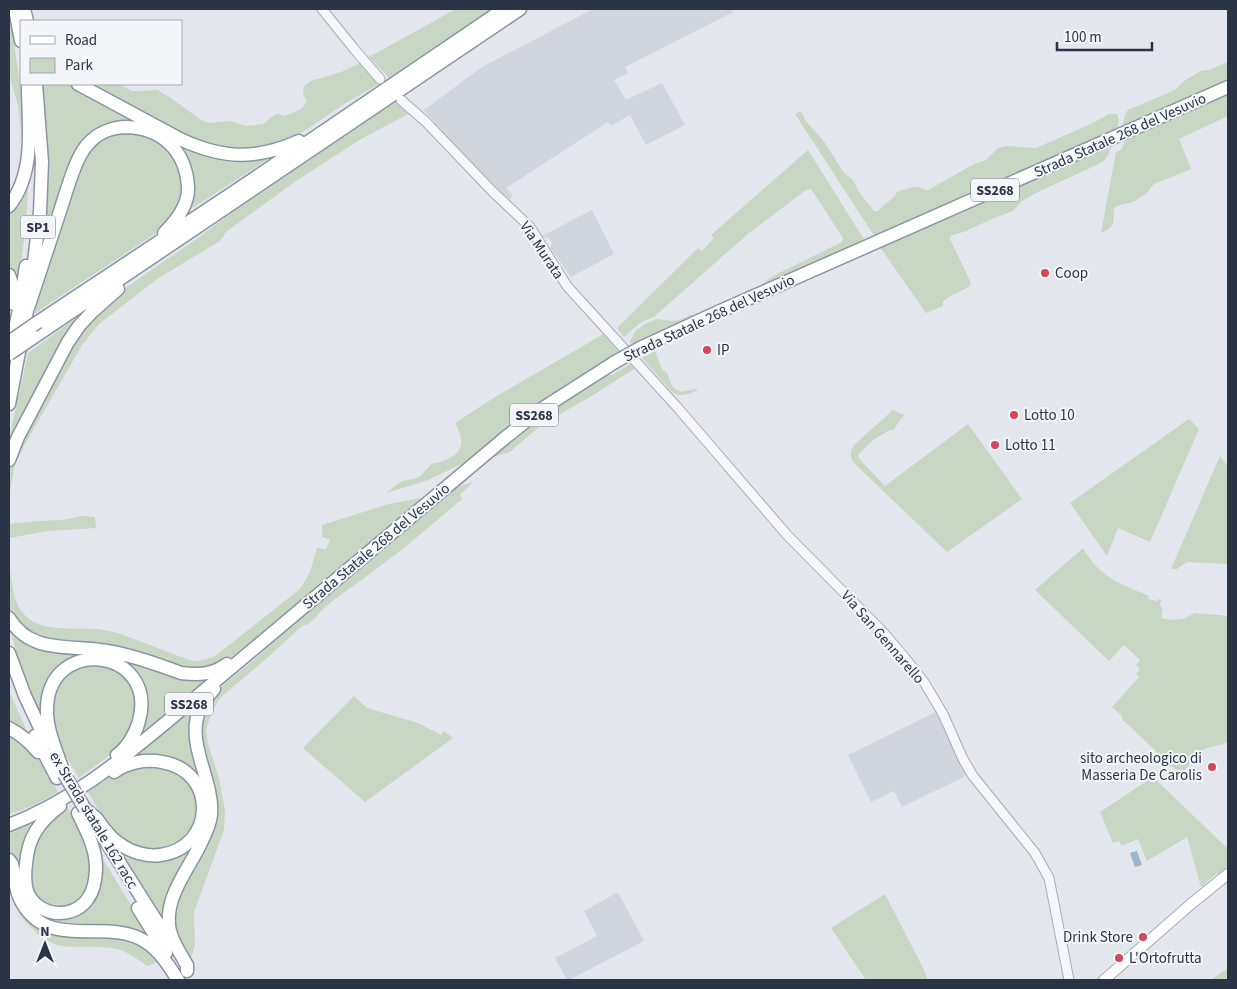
<svg xmlns="http://www.w3.org/2000/svg" width="1237" height="989" font-family="'Source Sans 3',sans-serif">
<rect width="100%" height="100%" fill="#e3e6ec"/>
<path fill="#d1d5de" d="M593 9H732L733 12 625 67 628 73 614 80 626 100 662 83 685 125 646 145 630 115 611 126 608 122 506 188 513 195 509 200 458 150 424 110 482 67Z
M592 210 614 254 571 277 550 248 552 243 548 237 543 238 542 236Z
M936 712 962 765 970 774 902 807 894 791 871 802 848 755Z
M618 892 644 941 569 980H567L555 958 597 936 584 911Z"/>
<path fill="#c8d6c4" d="M9 9 25 119 26 157 20 174 23 146 18 105 9 75Z
M456 9H492L389 78 369 57Z
M1228 62V82L1122 129 1125 114 1128 110 1175 90 1184 81 1201 71 1209 70Z
M360 63 379 84 344 104 303 132 277 144 256 148 239 149 221 147 199 141 89 84H119L132 91H140L157 90 171 98 201 120 209 123 230 121 246 126 264 124 270 118 277 114 285 116 301 109 307 102 303 94 304 86 311 81 341 72Z
M42 84H76L205 151H281L183 214 191 191 159 131 96 135 39 263 47 147 46 125Z
M1228 93V116L1179 139 1191 169 1154 184 1147 193 1133 202 1117 206 1114 209C1113 223 1116 227 1101 233L1116 152 1121 150 1126 139Z
M397 101 410 113 361 139 296 181 227 231 220 241 157 279 99 324 82 345 25 444 15 464 9 497V471L11 463 45 393 85 324 121 291 198 238 234 211Z
M800 111 804 116 805 120 823 140 844 173 853 180 859 192 874 211H878L884 205 894 197 896 193 900 191 913 187H918L926 190 930 189 974 164 986 160 998 148 1006 146 1036 148 1091 124 1109 114H1117L1119 120 1117 131 875 237 795 114Z
M127 131 156 138 177 158 184 194 167 226 35 313 38 291 80 163 88 150 106 137Z
M1111 145C1109 154 1108 159 1099 164L1038 192 1022 201 1013 211 994 218 966 231 950 236V239L970 281 971 285C962 292 950 294 943 302V306L926 313 880 247Z
M808 150 865 241 758 287 773 276 842 242 843 238 811 189 806 190 749 233 655 316 640 323 624 337 617 328 698 248 702 251 714 238 711 235Z
M28 179C28 217 23 251 17 288L9 271V211Z
M90 308 9 450V439L28 353Z
M692 314 693 317 634 347 630 342 635 331 645 324 656 319 672 321 679 320Z
M603 334 620 353 472 459 428 480 386 493C392 489 396 484 403 481 408 480 413 480 418 477 424 474 427 467 432 464 437 462 443 462 448 459 466 450 463 438 455 423L495 397 583 346Z
M655 351 662 370 667 373 672 386 675 389 681 392 696 389 698 390C689 394 681 398 672 392L642 358Z
M630 364 634 369 590 397 541 425 510 452 490 458C526 425 563 402 604 375H612Z
M893 410 904 415 893 430H890L873 440 858 455 859 458 862 462 885 486 968 424 1022 499 947 552 854 463C849 456 850 451 855 444Z
M1189 419 1199 429 1150 542 1118 528 1107 556 1070 503Z
M1220 456 1228 467V564L1187 562 1177 569H1171Z
M473 482 460 495 462 499 404 548 367 576 335 599 322 610 314 619 308 624 302 626 266 659 221 697 214 708 210 717 206 730 208 744 219 778 225 810 224 830 194 912 195 945 191 958 177 935 174 918 177 901 213 830 200 731 203 712 215 692 256 658 309 610 454 488Z
M426 497 301 602 221 665 197 669 36 638 16 621 9 609V562C11 575 12 589 16 601 29 634 63 627 91 629 100 629 109 631 118 633L189 660 198 661 214 657 300 589 310 572 317 548 326 549 330 540 322 537V525L389 504Z
M83 516 95 517 96 528 48 531 9 538V524L38 521 61 520Z
M1083 548C1088 556 1093 564 1100 570 1111 581 1135 590 1149 596L1148 599 1157 601 1158 599 1161 600 1160 605 1163 610 1161 618 1173 620 1183 619 1195 613 1228 616V742C1218 747 1208 745 1199 753 1192 759 1188 768 1180 774L1123 720 1121 715 1112 707 1139 677 1136 674 1140 669 1136 665 1140 660 1124 645 1109 661 1035 590Z
M9 627 12 630 102 653 211 677 135 741C138 736 142 730 144 724 154 701 139 685 128 667L65 662 43 719 23 674Z
M109 664 133 685 138 716 121 747 79 778 55 738 50 699 72 668Z
M9 689 11 695 29 736 9 723Z
M354 696 367 708 418 723 441 735 444 731 453 738 365 802 303 748Z
M199 702C185 739 198 753 206 788 208 797 210 805 209 814 205 845 179 870 170 898 168 906 168 914 167 921L165 923 114 842C128 855 145 862 163 859 238 845 211 736 133 759L132 758Z
M9 731 35 754 58 792C42 801 26 810 9 814Z
M160 765 191 781 200 805 190 835 163 851 132 847 114 832 106 823 88 792 116 773 127 768Z
M1153 777 1228 849V869L1220 875 1217 873 1201 887 1187 837 1147 861 1138 839 1122 846 1119 841 1113 843 1100 812Z
M66 805 84 835 92 864 89 890 72 906 53 908 37 898 30 885 33 847 52 816Z
M43 815 26 845 32 903 79 912 99 853 152 939 139 932 127 929 59 926 34 912 13 858 9 853V830Z
M885 894 923 968 928 980H866L831 928Z
M13 897 29 917 128 937 162 960 148 966C138 960 128 952 117 949 100 945 81 948 63 946 46 944 30 928 20 915 17 909 15 903 13 897Z
M1228 968V980H1211Z"/>
<path fill="#9eb4cc" d="M1137 851 1142 865 1135 867 1130 853Z"/>
<g fill="none" stroke-linecap="round" stroke-linejoin="round">
<g stroke="#a8adb6" stroke-width="11">
<path id="tertiary" d="M322 9 355 50 380 79
M401 100 425 121 492 191 530 227 567 286 677 407 788 536 883 632 905 658 924 682 943 714 963 759 973 776 1035 853 1049 878 1069 980"/>
</g>
<g stroke="#a8adb6" stroke-width="12">
<path id="secondary" d="M1104 980 1191 904 1228 874"/>
</g>
<g stroke="#8a94a3" stroke-width="15">
<path id="trunk" d="M15 9 21 41
M24 9 27 21
M78 84 182 140C224 159 256 160 299 141
M9 206C36 172 28 126 28 86
M9 275 13 287 14 304
M32 278 40 212 42 162 36 84
M28 308C39 275 50 241 61 208 67 190 75 159 87 145 97 133 112 127 127 127 162 128 186 151 188 187 189 204 176 221 164 233
M38 322 240 188 504 9
M34 337 520 9
M11 347 20 305 26 266
M640 348 718 312 1228 87
M9 404 29 300
M9 460 18 437 68 342 79 326 92 312 118 289
M9 618C31 655 70 644 107 651 132 655 157 664 181 673 198 675 213 675 227 664
M9 653 25 696 47 743
M9 728C20 734 30 742 38 752
M35 736 57 778
M64 774C58 754 47 732 47 712 45 634 159 647 139 721 136 733 127 748 117 755
M60 806C39 822 28 837 26 864 25 871 25 880 26 887 32 915 70 922 87 900 94 891 96 879 96 867 96 848 86 830 78 813
M85 809C89 812 93 815 97 819 100 823 103 828 106 831 110 836 115 841 120 844 131 852 147 857 160 855 216 848 218 771 162 762 146 759 128 762 114 772
M9 825C67 803 116 764 163 725L506 437 540 410 615 362
M100 832 171 944
M9 860 12 864C15 876 15 891 21 901 49 953 107 916 146 942 160 951 169 966 178 980
M138 908 166 953
M187 971V965C181 955 173 943 170 931 163 900 186 873 199 847 204 837 210 826 211 815 214 780 186 745 199 711 201 703 209 695 214 689"/>
</g>
<use href="#tertiary" stroke="#f6f7fa" stroke-width="9"/>
<use href="#secondary" stroke="#fff" stroke-width="10"/>
<use href="#trunk" stroke="#fff" stroke-width="12"/>
<g stroke="#8a94a3" stroke-width="15" stroke-linecap="butt">
<path id="trunk-bridge" d="M9 342 38 322
M9 354 34 337
M615 362 640 348
M64 774 85 809"/>
</g>
<use href="#trunk-bridge" stroke="#fff" stroke-width="12"/>
</g>
<g fill="#d2475b" stroke="#f3f5f9" stroke-width="2">
<circle cx="1045" cy="273" r="5"/>
<circle cx="707" cy="350" r="5"/>
<circle cx="1014" cy="415" r="5"/>
<circle cx="995" cy="445" r="5"/>
<circle cx="1212" cy="767" r="5"/>
<circle cx="1143" cy="937" r="5"/>
<circle cx="1119" cy="958" r="5"/>
</g>
<g text-anchor="middle" stroke-width="4" stroke-linejoin="round" paint-order="stroke">
<g fill="#f3f5f9" stroke="#666e7a" stroke-width="1">
<rect x="971" y="178.5" width="48" height="23" rx="4"/>
<rect x="20.5" y="215.5" width="35" height="23" rx="4"/>
<rect x="510" y="403.5" width="48" height="23" rx="4"/>
<rect x="165" y="692.5" width="48" height="23" rx="4"/>
</g>
<g font-size="14" font-weight="bold" fill="#2a3444">
<text x="995" y="195">SS268</text>
<text x="38" y="232">SP1</text>
<text x="534" y="420">SS268</text>
<text x="189" y="709">SS268</text>
</g>
<g font-size="15" fill="#2a3444" stroke="#f3f5f9">
<text transform="translate(1120 135) rotate(-24)" y="5">Strada Statale 268 del Vesuvio</text>
<text transform="translate(542 250) rotate(56)" y="5">Via Murata</text>
<text transform="translate(709 318) rotate(-25)" y="5">Strada Statale 268 del Vesuvio</text>
<text transform="translate(376 546) rotate(-40)" y="5">Strada Statale 268 del Vesuvio</text>
<text transform="translate(883 637) rotate(49)" y="5">Via San Gennarello</text>
<text transform="translate(94 820) rotate(59)" y="5">ex Strada statale 162 racc</text>
</g>
<g font-size="15" fill="#2a3444" stroke="#f3f5f9" text-anchor="start">
<text x="1055" y="278">Coop</text>
<text x="717" y="355">IP</text>
<text x="1024" y="420">Lotto 10</text>
<text x="1005" y="450">Lotto 11</text>
<text x="1202" y="763" text-anchor="end">sito archeologico di<tspan x="1202" dy="17">Masseria De Carolis</tspan></text>
<text x="1133" y="942" text-anchor="end">Drink Store</text>
<text x="1129" y="963">L'Ortofrutta</text>
</g>
</g>
<rect width="1237" height="989" fill="none" stroke="#2a3444" stroke-width="20"/>
<rect x="20" y="20" width="162" height="65" fill="#f3f5f9" stroke="#a3a8b1"/>
<rect x="30" y="36" width="25" height="8" fill="#ffffff" stroke="#a3a8b1"/>
<text x="65" y="45" font-size="15" fill="#2a3444">Road</text>
<rect x="30" y="58" width="25" height="15" fill="#c8d6c4" stroke="#a3a8b1"/>
<text x="65" y="70" font-size="15" fill="#2a3444">Park</text>
<g transform="translate(45 944)" stroke="#f3f5f9" stroke-width="4" paint-order="stroke">
<path d="M0-4L9 19L0 12L-9 19Z" fill="#2a3444"/>
<text y="-8" font-size="14" font-weight="bold" text-anchor="middle" fill="#2a3444">N</text>
</g>
<path d="M1057 42v8h95v-8" fill="none" stroke="#2a3444" stroke-width="2.5"/>
<text x="1064" y="42" font-size="15" fill="#2a3444" stroke="#f3f5f9" stroke-width="4" paint-order="stroke">100 m</text>
</svg>
